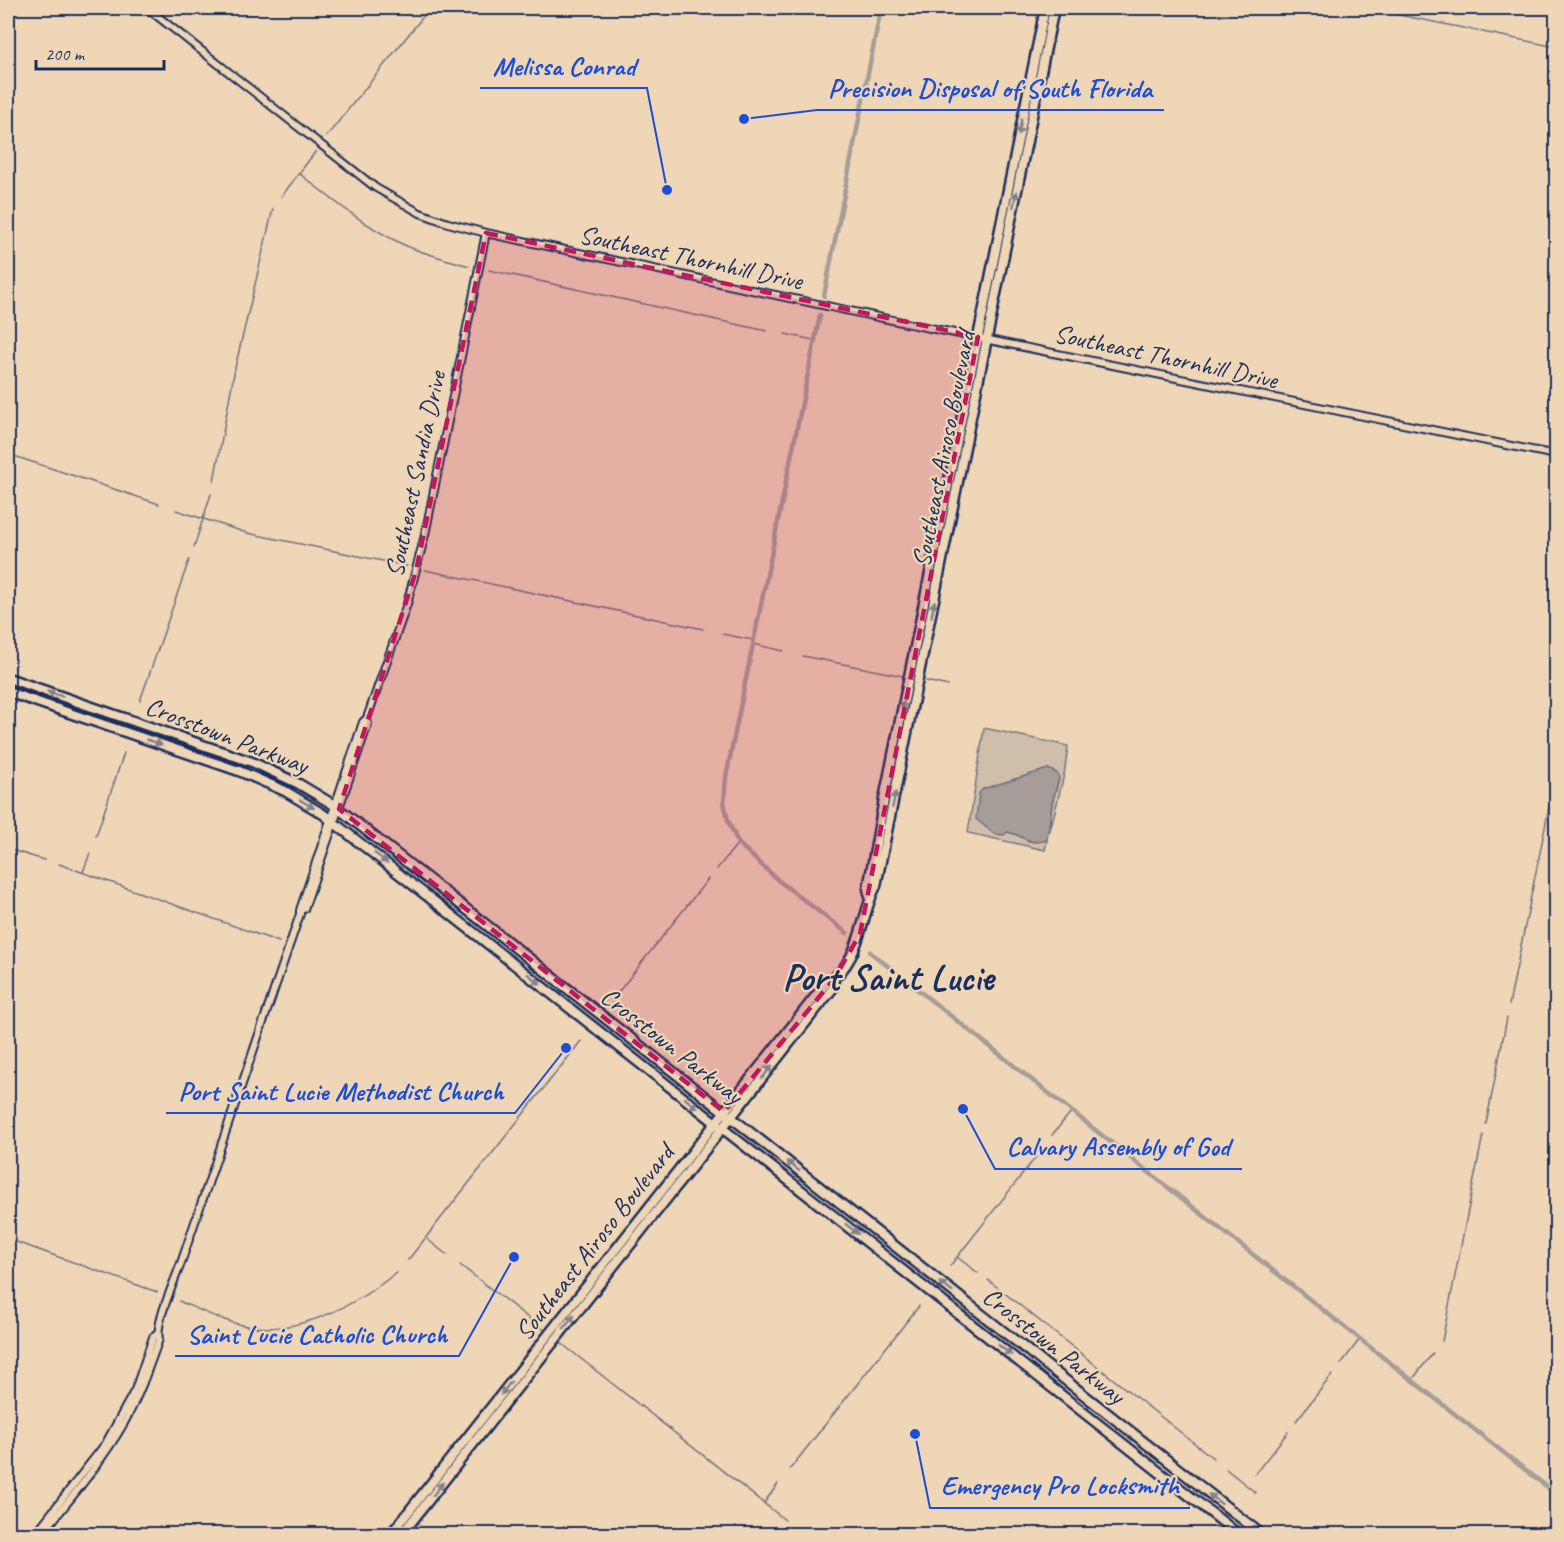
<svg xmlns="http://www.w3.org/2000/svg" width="1564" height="1542" font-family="Caveat,sans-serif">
<rect width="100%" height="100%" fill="#eed6b6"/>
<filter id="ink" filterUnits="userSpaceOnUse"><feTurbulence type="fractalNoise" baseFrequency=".0167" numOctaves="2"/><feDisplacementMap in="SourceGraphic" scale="12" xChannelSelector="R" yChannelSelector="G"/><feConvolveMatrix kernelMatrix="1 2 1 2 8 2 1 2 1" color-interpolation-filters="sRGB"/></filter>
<g filter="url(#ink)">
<path fill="#cfbea9" stroke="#757684" stroke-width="1.5" d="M984 728 1068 746 1064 775 1050 831 1052 803 1059 779 1048 769 983 789 1007 832C1025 835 1026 846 1047 840L1045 850 968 833Z"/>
<path fill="#a69d98" stroke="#6e7181" stroke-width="1.5" d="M1048 769 1057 773 1059 778 1052 803 1047 840C1026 846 1025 835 1007 832L1004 835 994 834 976 819 979 793 983 789Z"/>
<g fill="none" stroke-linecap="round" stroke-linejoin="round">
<path stroke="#6e7181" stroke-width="1.5" d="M1361 8H1364
M1375 10 1556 47
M326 137 430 8
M299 173C332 200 365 226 402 244 423 254 447 259 469 266
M281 197 316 151
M489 270 767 331
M785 334 813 340
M8 454 159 504
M214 481 235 368 273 209
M176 510 247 533 407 566
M194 547 211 494
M425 570 703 629
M722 634 753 640
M753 644 784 651
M803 656 903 676
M926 681 948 686
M140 701 189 560
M96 836 124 753
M8 849 44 860
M59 864 279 942
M717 869 738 843
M83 872 90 853
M612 1000 708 879
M1509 1005 1554 783
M1486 1124 1507 1018
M1052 1135 1071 1112
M8 1239 157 1292
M427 1239 447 1255
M957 1257 978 1273
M408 1260 581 1041
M460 1265 544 1330
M950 1266 1043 1148
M988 1280 1213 1458
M179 1301C202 1311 228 1324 253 1327 304 1333 359 1303 397 1272
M1442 1341 1483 1135
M561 1343 785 1520
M1341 1364 1360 1339
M1412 1380 1433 1353
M1296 1421 1332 1375
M790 1469 919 1306
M1226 1469 1256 1493
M1254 1475 1288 1432
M764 1503 778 1484
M796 1529 803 1534"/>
<path stroke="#a69d98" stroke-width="4.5" d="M824 296 881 8
M820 315 726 777 724 802 728 820 738 843 779 881 847 933
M870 952 1556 1494"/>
<g stroke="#1b2f5e" stroke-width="10">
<path id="minor" d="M147 8 376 188 420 213 448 223 486 233 920 326 1556 455
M304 909 368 724 367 718
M35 1534 106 1443 135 1390 153 1337 158 1332
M42 1534C71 1498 101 1463 124 1423 139 1396 149 1367 159 1339 155 1321 176 1279 182 1260 222 1145 260 1029 300 914V910L363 722 367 718 407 604 425 535 486 233"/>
</g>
<g stroke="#1b2f5e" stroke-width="13">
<path id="major" d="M8 678 252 762 299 784 334 805 1261 1534
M8 692 239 771 285 791 323 814 1238 1534
M870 897 868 889 884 799 1045 8
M391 1534 826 983C861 965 860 916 876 886L1054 8
M402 1534 803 1026 833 988 834 979"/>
</g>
<use href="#minor" stroke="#eed6b6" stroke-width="6"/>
<use href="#major" stroke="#eed6b6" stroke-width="8"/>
</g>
<defs><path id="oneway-solid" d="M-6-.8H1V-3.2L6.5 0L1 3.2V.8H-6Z" transform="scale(1.5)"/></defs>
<g fill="#84828a">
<use href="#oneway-solid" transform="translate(1020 127) rotate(101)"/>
<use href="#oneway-solid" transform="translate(1015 199) rotate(-78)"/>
<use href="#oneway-solid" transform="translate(933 609) rotate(-79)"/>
<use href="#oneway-solid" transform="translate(55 694) rotate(-161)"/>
<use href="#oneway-solid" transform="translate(904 702) rotate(102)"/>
<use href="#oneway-solid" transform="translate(154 742) rotate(19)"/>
<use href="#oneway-solid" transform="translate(894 800) rotate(-78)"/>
<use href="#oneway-solid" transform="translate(307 804) rotate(31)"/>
<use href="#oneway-solid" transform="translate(381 858) rotate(38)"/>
<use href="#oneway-solid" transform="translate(534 979) rotate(38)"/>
<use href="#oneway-solid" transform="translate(767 1072) rotate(-52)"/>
<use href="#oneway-solid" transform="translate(691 1103) rotate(38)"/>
<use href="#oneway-solid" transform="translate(793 1166) rotate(-142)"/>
<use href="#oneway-solid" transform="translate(852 1229) rotate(38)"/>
<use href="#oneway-solid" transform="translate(946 1287) rotate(-142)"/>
<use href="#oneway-solid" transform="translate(569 1322) rotate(-52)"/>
<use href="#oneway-solid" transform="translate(1005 1350) rotate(38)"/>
<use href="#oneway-solid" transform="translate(506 1388) rotate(128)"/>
<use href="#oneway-solid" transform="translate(438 1489) rotate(-52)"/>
<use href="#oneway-solid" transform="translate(1215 1499) rotate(-142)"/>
</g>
</g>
<path fill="#c2185b" fill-opacity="0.2" stroke="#c2185b" stroke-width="4.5" stroke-dasharray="12 8" stroke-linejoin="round" d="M486 233 978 337 860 934 834 979 724 1112 339 809 416 571Z"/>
<g text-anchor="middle" stroke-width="4.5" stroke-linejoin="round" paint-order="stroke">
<g font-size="26" fill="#1b2f5e" stroke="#eed6b6">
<text transform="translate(691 257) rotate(12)" y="9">Southeast Thornhill Drive</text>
<text transform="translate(1166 356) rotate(12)" y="9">Southeast Thornhill Drive</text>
<text transform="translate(943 449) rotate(-79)" y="9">Southeast Airoso Boulevard</text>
<text transform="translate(415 474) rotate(-78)" y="9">Southeast Sandia Drive</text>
<text transform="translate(227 735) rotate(21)" y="9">Crosstown Parkway</text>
<text transform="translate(672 1045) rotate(38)" y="9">Crosstown Parkway</text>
<text transform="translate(594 1242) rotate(-52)" y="9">Southeast Airoso Boulevard</text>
<text transform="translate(1054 1345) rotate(38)" y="9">Crosstown Parkway</text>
</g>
<g font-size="38" font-weight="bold" fill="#1b2f5e" stroke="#eed6b6">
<text x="888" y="990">Port Saint Lucie</text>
</g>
</g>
<path fill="none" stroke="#1d4ed8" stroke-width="2" d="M667 190L647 88H480M744 119L817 110H1164M566 1048L515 1113H166M963 1109L995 1169H1242M514 1257L459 1356H175M915 1434L930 1508H1190"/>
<g fill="#1d4ed8" stroke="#eed6b6" stroke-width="2">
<circle cx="667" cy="190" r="6"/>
<circle cx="744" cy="119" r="6"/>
<circle cx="566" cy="1048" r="6"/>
<circle cx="963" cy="1109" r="6"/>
<circle cx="514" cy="1257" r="6"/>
<circle cx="915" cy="1434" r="6"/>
</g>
<g font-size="27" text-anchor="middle" font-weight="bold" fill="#1d4ed8" stroke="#eed6b6" stroke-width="4.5" stroke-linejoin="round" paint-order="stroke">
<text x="564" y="75">Melissa Conrad</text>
<text x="990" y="97">Precision Disposal of South Florida</text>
<text x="341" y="1100">Port Saint Lucie Methodist Church</text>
<text x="1118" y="1155">Calvary Assembly of God</text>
<text x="317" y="1343">Saint Lucie Catholic Church</text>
<text x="1060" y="1494">Emergency Pro Locksmith</text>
</g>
<rect width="1564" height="1542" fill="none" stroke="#eed6b6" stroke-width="30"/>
<rect x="15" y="15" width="1534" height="1512" fill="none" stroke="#1b2f5e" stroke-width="2" filter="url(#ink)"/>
<path d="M36 60v9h128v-9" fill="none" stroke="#1b2f5e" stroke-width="3"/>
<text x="45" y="60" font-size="18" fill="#1b2f5e" stroke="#eed6b6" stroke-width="4.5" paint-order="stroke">200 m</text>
</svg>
